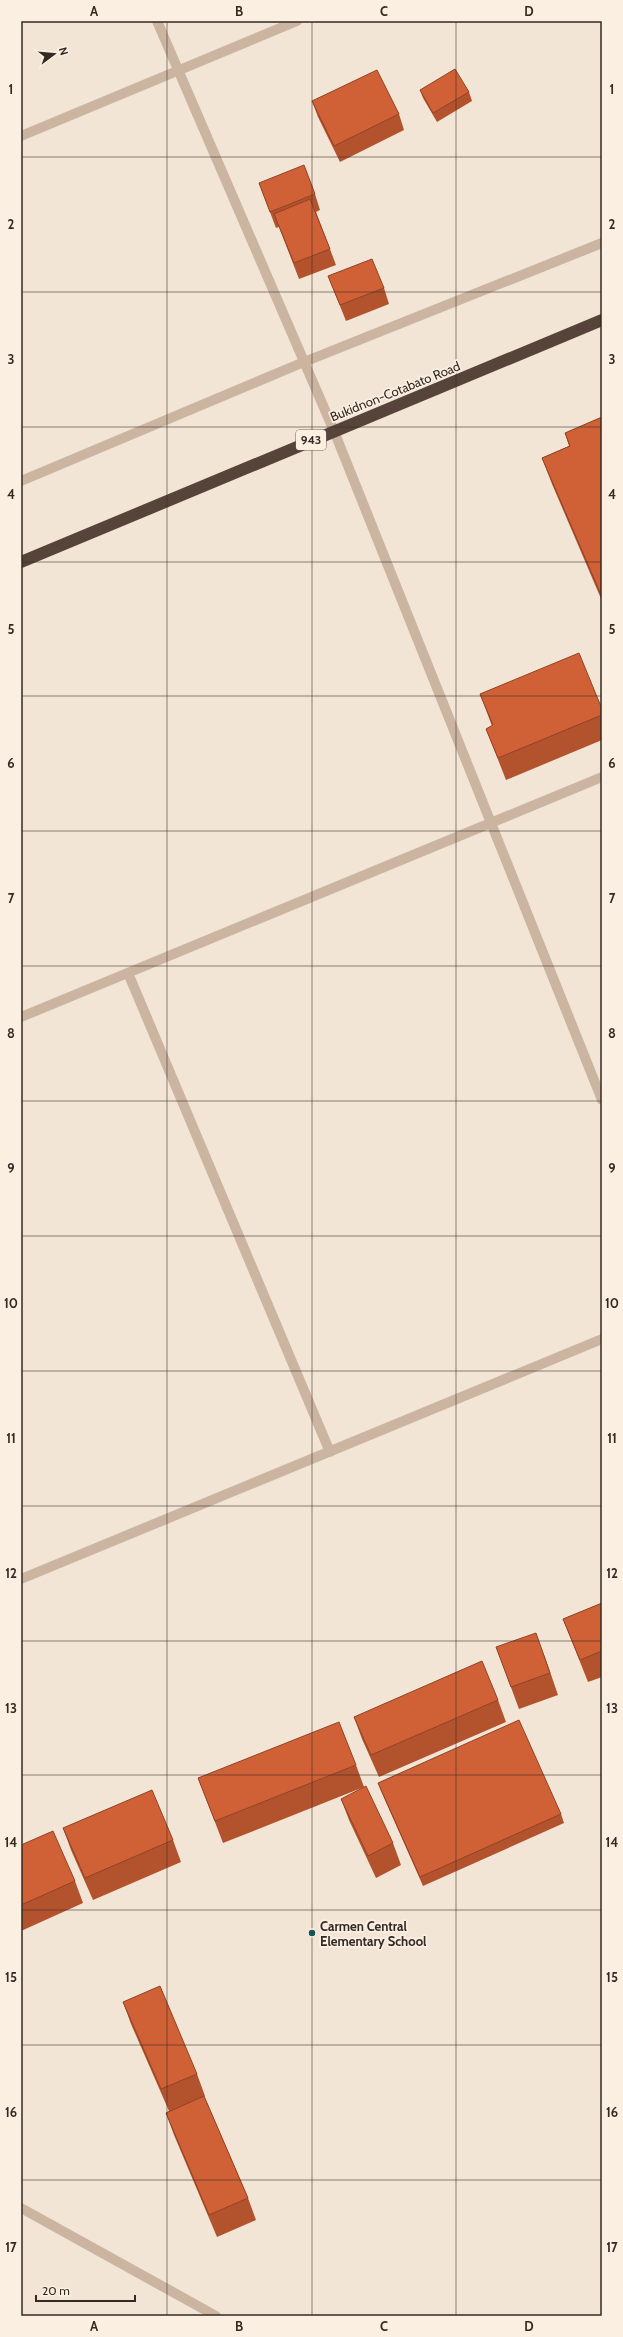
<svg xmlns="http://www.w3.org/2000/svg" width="623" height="2337" font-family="Cabin,sans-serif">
<rect width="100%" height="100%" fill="#f2e5d5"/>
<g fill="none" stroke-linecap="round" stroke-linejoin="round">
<path stroke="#cbb5a0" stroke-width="10" d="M157 21 334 431 602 1100
M21 136 297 21
M21 481 304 362 602 243
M128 973 330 1452
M21 1017 602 777
M21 1579 602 1339
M21 2208 216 2316"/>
<path stroke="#56443a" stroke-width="12" d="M21 562 602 320"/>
</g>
<path fill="#b3532e" d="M420 90 469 92 472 101 437 122 423 98Z
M312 101 399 114 404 130 340 162 318 117Z
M259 183 315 194 320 210 316 212 336 265 299 279 279 227 276 228Z
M328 276 384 288 389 304 346 321Z
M602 417V601L552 484 542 458 569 446 565 433Z
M480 694 602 709V740L506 780 486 729 492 726Z
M602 1603V1677L588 1682 563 1619Z
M496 1647 544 1655 558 1695 519 1709Z
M498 1700 506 1722 379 1777 362 1739 354 1717Z
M356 1765 364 1787 223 1843 198 1778Z
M378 1783 561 1814 564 1823 423 1886 381 1791Z
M341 1799 393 1843 401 1865 376 1878 349 1820Z
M63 1828 173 1840 181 1862 93 1900 71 1850Z
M21 1845 75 1881 83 1903 21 1931Z
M123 2002 197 2074 205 2096H204L248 2198 256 2220 217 2237 174 2135 166 2113 169 2111 131 2024Z"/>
<path fill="#924326" d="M536 1633 544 1655 558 1695 550 1673Z"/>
<path fill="#d06036" stroke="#924326" d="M455 69 469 92 433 113 420 90Z
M377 70 399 114 334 146 312 101Z
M304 165 315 194 270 212 259 183Z
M310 199 330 249 294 263 274 214Z
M372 259 384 288 340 305 328 276Z
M602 417V597L542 458 570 446 565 433Z
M579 653 602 709V715L498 758 486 729 493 725 480 694Z
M602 1603V1651L580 1660 563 1619Z
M536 1633 550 1673 511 1687 496 1647Z
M482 1661 498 1700 371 1755 354 1717Z
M519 1720 561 1814 420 1877 378 1783Z
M339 1722 356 1765 215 1821 198 1778Z
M366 1786 393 1843 368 1856 341 1799Z
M152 1790 173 1840 85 1878 63 1828Z
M53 1831 75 1881 21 1905V1845Z
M160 1986 197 2074 161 2089 123 2002Z
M204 2096 248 2198 209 2215 166 2113Z"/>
<path fill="none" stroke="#342a24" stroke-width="1" stroke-opacity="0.55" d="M167 21V2316M312 21V2316M456 21V2316M21 157H602M21 292H602M21 427H602M21 562H602M21 696H602M21 831H602M21 966H602M21 1101H602M21 1236H602M21 1371H602M21 1506H602M21 1641H602M21 1775H602M21 1910H602M21 2045H602M21 2180H602"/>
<circle fill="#175258" stroke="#faefe1" stroke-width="1.5" cx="312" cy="1933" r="4"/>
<g text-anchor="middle" stroke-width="3.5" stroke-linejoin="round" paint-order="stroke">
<rect fill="#faefe1" stroke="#6f655d" stroke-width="1" x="296" y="430" width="30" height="20" rx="3"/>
<g font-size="12" font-weight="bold" fill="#342a24">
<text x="311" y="444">943</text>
</g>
<g font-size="13" fill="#342a24" stroke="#faefe1">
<text transform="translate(395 391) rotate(-22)" y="5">Bukidnon-Cotabato Road</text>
</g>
<g font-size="13" font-weight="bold" fill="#342a24" stroke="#faefe1" text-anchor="start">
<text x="320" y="1931">Carmen Central<tspan x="320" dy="15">Elementary School</tspan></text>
</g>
</g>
<rect width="623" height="2337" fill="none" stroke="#faefe1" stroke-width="44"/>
<g transform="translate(54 54) rotate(74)" stroke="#faefe1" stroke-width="3" paint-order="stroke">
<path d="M0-3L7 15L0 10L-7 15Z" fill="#342a24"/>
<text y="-6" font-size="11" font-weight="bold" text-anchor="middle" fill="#342a24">N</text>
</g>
<path d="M36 2295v6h99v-6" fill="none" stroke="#342a24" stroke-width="2"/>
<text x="42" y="2295" font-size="12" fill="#342a24" stroke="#faefe1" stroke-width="3" paint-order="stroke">20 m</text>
<rect x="22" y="22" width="579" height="2293" fill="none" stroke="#342a24" stroke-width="1.5"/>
<g font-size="13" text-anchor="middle" font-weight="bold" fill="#342a24">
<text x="94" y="16">A</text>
<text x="239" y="16">B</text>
<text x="384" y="16">C</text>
<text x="529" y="16">D</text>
<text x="11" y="94">1</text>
<text x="612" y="94">1</text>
<text x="11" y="229">2</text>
<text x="612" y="229">2</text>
<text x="11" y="364">3</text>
<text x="612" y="364">3</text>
<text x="11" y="499">4</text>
<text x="612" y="499">4</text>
<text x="11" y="634">5</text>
<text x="612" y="634">5</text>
<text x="11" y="768">6</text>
<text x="612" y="768">6</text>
<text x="11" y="903">7</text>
<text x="612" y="903">7</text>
<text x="11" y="1038">8</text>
<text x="612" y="1038">8</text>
<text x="11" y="1173">9</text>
<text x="612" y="1173">9</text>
<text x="11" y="1308">10</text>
<text x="612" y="1308">10</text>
<text x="11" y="1443">11</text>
<text x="612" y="1443">11</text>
<text x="11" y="1578">12</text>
<text x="612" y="1578">12</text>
<text x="11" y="1713">13</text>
<text x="612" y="1713">13</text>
<text x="11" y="1847">14</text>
<text x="612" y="1847">14</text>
<text x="11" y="1982">15</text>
<text x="612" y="1982">15</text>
<text x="11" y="2117">16</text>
<text x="612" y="2117">16</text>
<text x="11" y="2252">17</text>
<text x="612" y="2252">17</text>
<text x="94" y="2331">A</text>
<text x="239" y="2331">B</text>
<text x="384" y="2331">C</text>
<text x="529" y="2331">D</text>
</g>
</svg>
